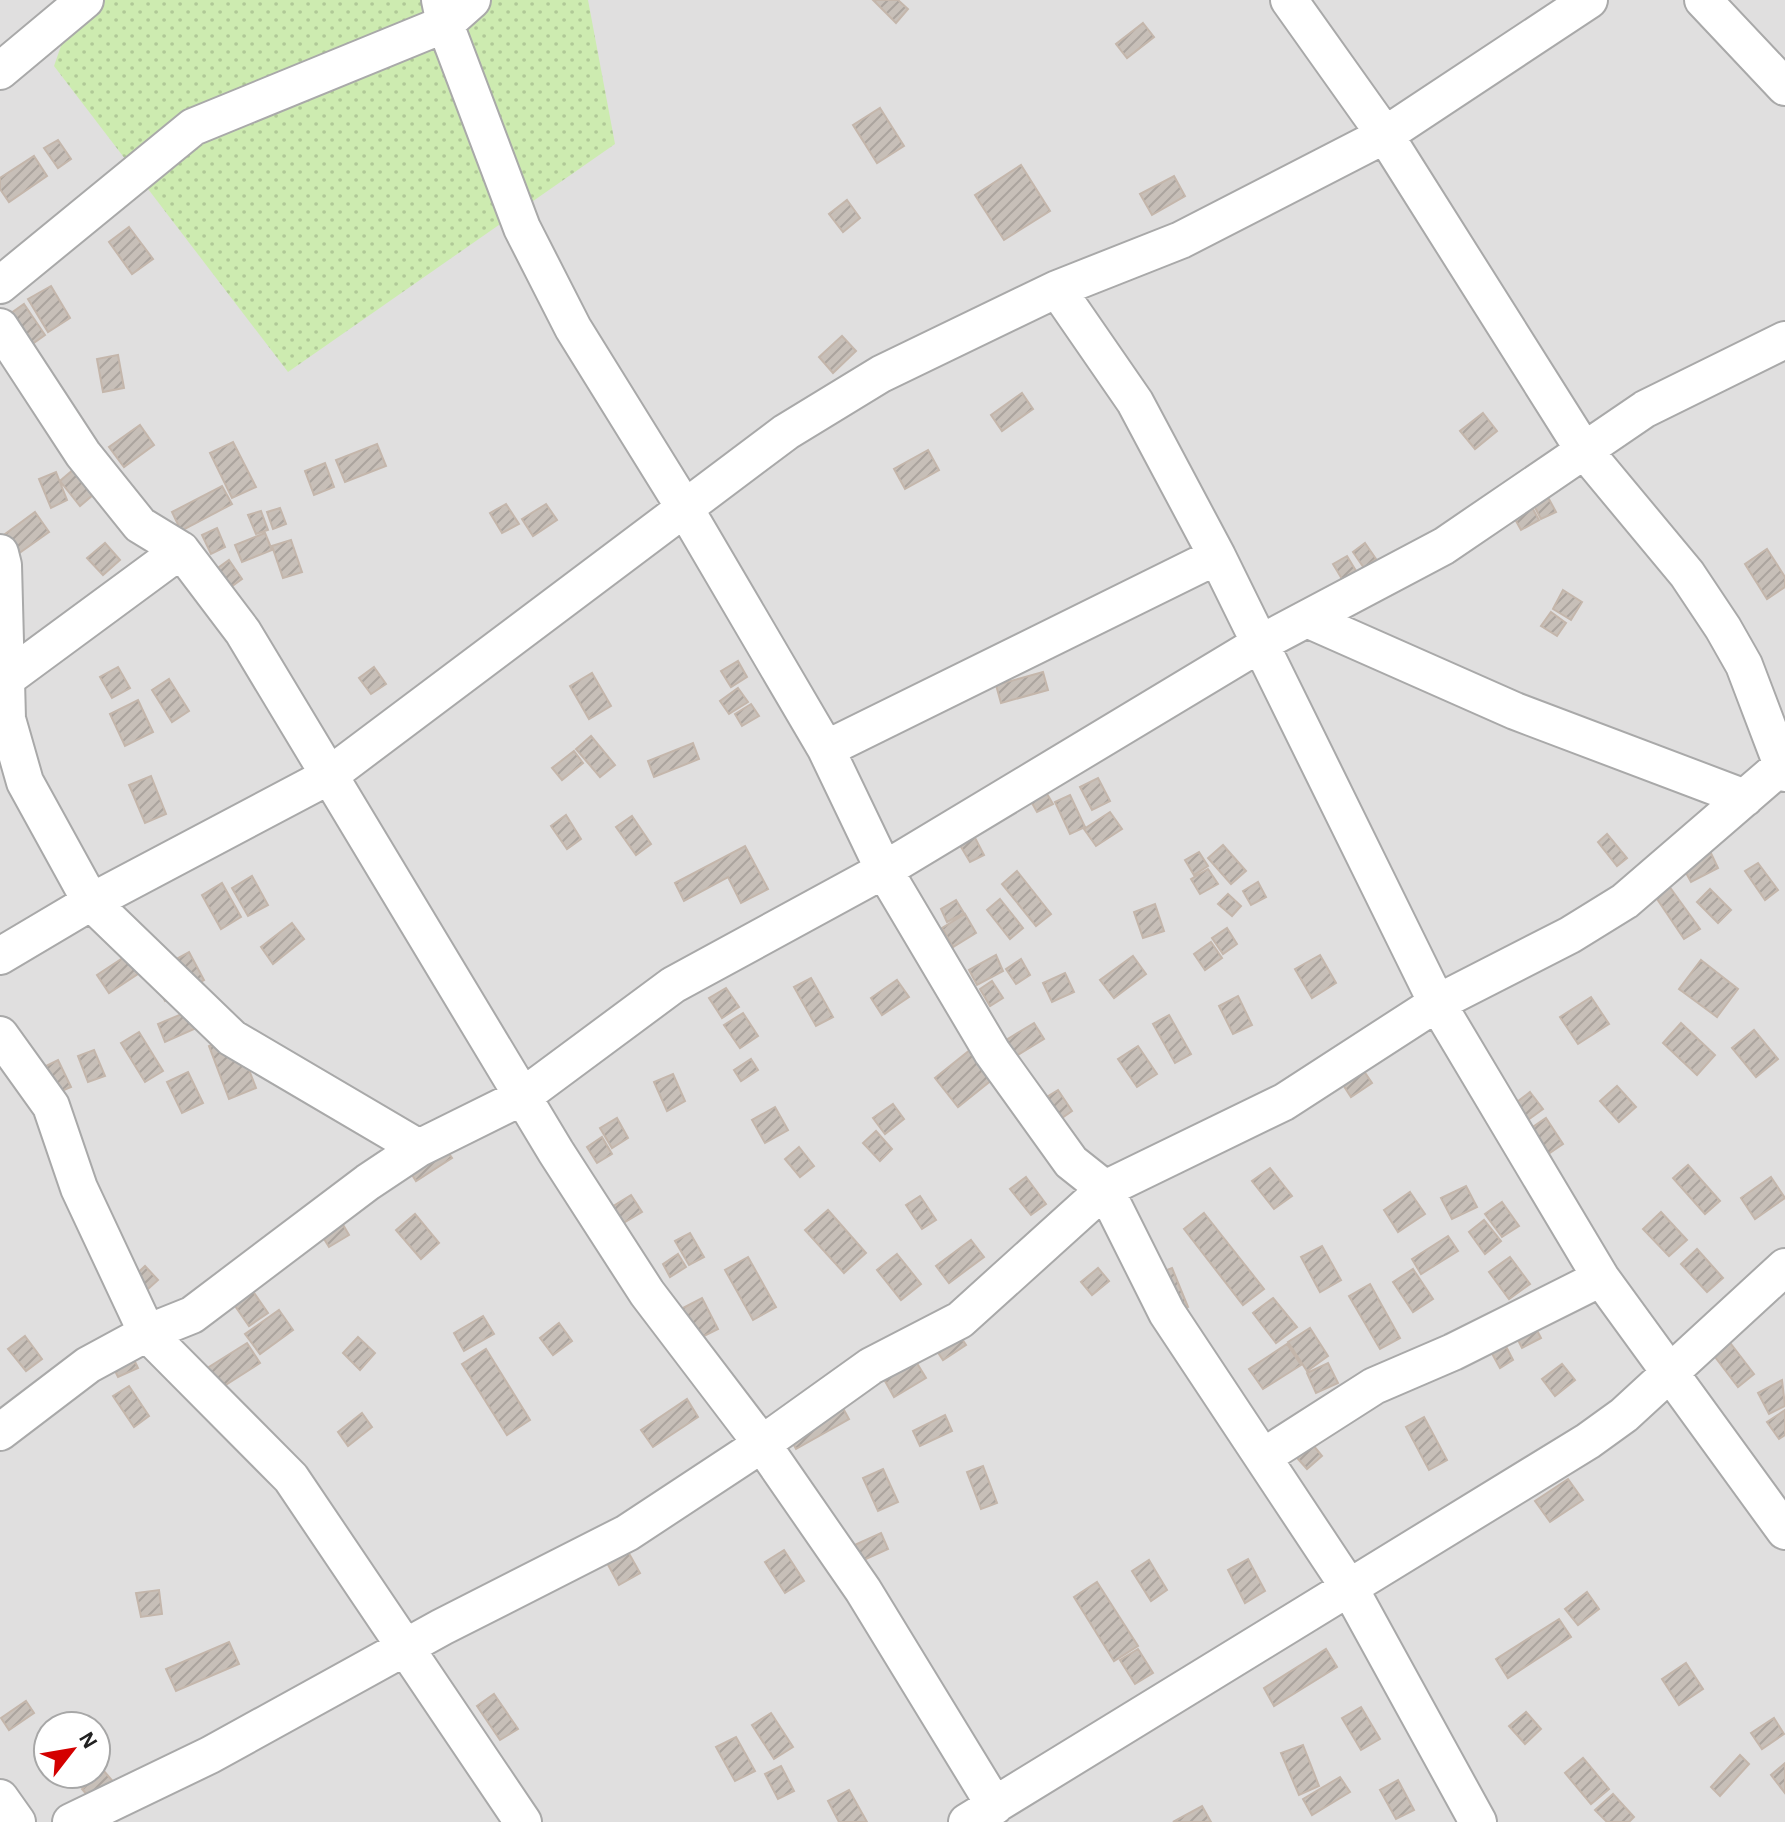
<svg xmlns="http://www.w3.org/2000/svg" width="1785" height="1822" font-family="'Alegreya Sans',sans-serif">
<defs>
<pattern id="grass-dots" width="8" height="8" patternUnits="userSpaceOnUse" patternTransform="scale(2)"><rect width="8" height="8" fill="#cdebb0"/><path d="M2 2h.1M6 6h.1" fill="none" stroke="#b0c997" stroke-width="1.8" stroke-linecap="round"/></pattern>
<pattern id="building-hatch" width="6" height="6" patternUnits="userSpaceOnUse" patternTransform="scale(2)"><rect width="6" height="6" fill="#c7bfb8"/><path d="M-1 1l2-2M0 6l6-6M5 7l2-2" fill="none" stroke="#aba49e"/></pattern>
</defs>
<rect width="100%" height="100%" fill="#f2efe9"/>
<path fill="#e0dfdf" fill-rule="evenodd" d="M0 0H1785V1822H0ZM48 1726H96V1774H48Z"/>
<path fill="url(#grass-dots)" d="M77 0H588L615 144 288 372 54 66Z"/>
<path fill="url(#building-hatch)" stroke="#c4b6ab" stroke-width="2" d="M873 0H898L908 9 896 23Z
M1143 23 1154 37 1127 58 1116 44Z
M880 108 904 146 877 163 853 125Z
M58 140 71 159 58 168 44 148Z
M34 156 47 176 9 202 0 189V178Z
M1021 165 1050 211 1004 240 975 195Z
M1174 176 1185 196 1152 215 1140 194Z
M847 200 860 218 843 232 829 214Z
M129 227 153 259 132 274 109 242Z
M51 286 70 318 48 332 28 299Z
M24 304 45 335 28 347 7 316Z
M842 336 856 351 833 373 819 357Z
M118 355 124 388 103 392 97 359Z
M1022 393 1033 409 1002 431 991 415Z
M1483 413 1497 431 1475 449 1460 431Z
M140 425 154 445 124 467 109 447Z
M233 442 256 487 232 498 210 453Z
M377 444 386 466 345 482 336 460Z
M928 450 939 470 905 489 894 469Z
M325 463 334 487 314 495 305 471Z
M74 469 94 494 80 506 60 481Z
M56 472 67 500 51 508 39 479Z
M222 486 232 504 181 531 172 512Z
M1544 490 1556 512 1541 519 1530 498Z
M1529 502 1539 520 1521 530 1511 512Z
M506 504 519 524 502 533 490 513Z
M546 504 557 520 533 536 522 519Z
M280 508 286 524 273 529 267 512Z
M261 511 268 530 256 534 248 515Z
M35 512 49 532 15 556 1 537Z
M217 528 225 547 211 554 202 535Z
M265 533 272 550 242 562 235 545Z
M291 540 302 572 283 578 272 546Z
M105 543 120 560 103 575 87 558Z
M1365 543 1376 559 1364 568 1353 552Z
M1767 549 1785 577V587L1767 599 1745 564Z
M1347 556 1356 571 1342 579 1333 564Z
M229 560 242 579 228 589 215 570Z
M1563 590 1582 602 1571 620 1553 609Z
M1551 612 1566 623 1557 636 1541 626Z
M738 661 747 677 731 687 721 671Z
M118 667 130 688 112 698 100 677Z
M374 667 386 684 371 694 359 678Z
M1043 672 1048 690 1001 703 996 685Z
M592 673 611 706 589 719 570 686Z
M169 679 189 711 172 722 152 690Z
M738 688 748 702 729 714 720 701Z
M138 700 153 732 125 746 110 714Z
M751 704 759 716 742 726 735 714Z
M591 736 615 765 600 777 576 749Z
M693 743 699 759 654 777 648 761Z
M574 751 583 763 562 780 552 768Z
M151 776 166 814 145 823 129 785Z
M1098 778 1110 801 1092 810 1080 787Z
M1043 787 1053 804 1037 812 1028 796Z
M1070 795 1085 827 1070 834 1055 802Z
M1110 812 1122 829 1096 846 1084 829Z
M566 815 581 839 567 849 551 826Z
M632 816 651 844 636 855 616 827Z
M973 834 984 855 970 862 958 842Z
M1607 834 1627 858 1617 866 1598 842Z
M1223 845 1246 871 1231 884 1208 858Z
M745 846 768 889 741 903 728 877 684 901 675 883Z
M1708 847 1718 868 1691 882 1680 862Z
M1199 852 1208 866 1194 875 1185 860Z
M1758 863 1778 890 1765 900 1745 871Z
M1208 869 1218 884 1200 894 1191 879Z
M1017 871 1051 914 1036 926 1002 884Z
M1661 875 1700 929 1684 939 1647 884Z
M252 876 268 905 248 916 232 888Z
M1258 882 1266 897 1251 905 1243 891Z
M222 883 241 917 221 929 202 895Z
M1710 889 1731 910 1718 923 1697 902Z
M1228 894 1241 906 1232 916 1218 904Z
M1000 899 1023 928 1010 939 987 910Z
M956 900 964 913 947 922 941 909Z
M1155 904 1164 931 1143 938 1134 912Z
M965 914 976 933 953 947 942 928Z
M292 923 304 939 273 964 261 947Z
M1227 928 1237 944 1223 954 1212 938Z
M1211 942 1222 958 1205 970 1194 954Z
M189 952 204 980 165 1001 151 973Z
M129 954 141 972 109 993 97 975Z
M996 955 1003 971 977 985 969 970Z
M1320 955 1336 983 1312 998 1295 969Z
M1133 956 1146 974 1114 998 1100 980Z
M1021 959 1030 975 1016 984 1006 969Z
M1701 960 1738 989 1717 1017 1679 989Z
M1065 973 1074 992 1052 1002 1043 983Z
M811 978 833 1017 816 1026 794 987Z
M897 980 909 997 882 1015 871 998Z
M992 981 1003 998 990 1006 980 989Z
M726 988 739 1007 722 1018 709 998Z
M1238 996 1252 1025 1233 1034 1219 1006Z
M1591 997 1609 1024 1578 1044 1560 1017Z
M196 1008 203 1025 165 1042 158 1024Z
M743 1013 758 1036 740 1048 724 1025Z
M1169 1015 1191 1054 1175 1063 1153 1024Z
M1034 1023 1044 1039 1016 1056 1006 1040Z
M1681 1023 1715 1055 1697 1075 1663 1043Z
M1754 1030 1778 1059 1756 1077 1732 1048Z
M139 1032 163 1071 145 1082 121 1043Z
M236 1036 256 1088 229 1099 209 1046Z
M1138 1046 1157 1074 1137 1087 1118 1059Z
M94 1050 105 1076 88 1082 78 1056Z
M970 1050 993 1079 958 1107 935 1078Z
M1355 1058 1372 1083 1351 1097 1334 1071Z
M751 1059 758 1070 741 1081 734 1070Z
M58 1060 71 1087 50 1096 38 1070Z
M188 1072 203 1103 182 1113 167 1082Z
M673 1074 685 1101 667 1111 654 1082Z
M1617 1086 1636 1107 1619 1122 1600 1101Z
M1058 1090 1072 1111 1059 1120 1045 1098Z
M1530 1092 1543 1109 1511 1132 1499 1116Z
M893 1104 904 1119 885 1134 873 1118Z
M775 1107 788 1130 765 1143 752 1120Z
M617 1118 628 1138 612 1148 600 1128Z
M1546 1118 1563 1144 1532 1165 1515 1139Z
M876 1131 892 1149 880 1161 863 1143Z
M602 1137 612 1154 597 1163 587 1147Z
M440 1141 452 1158 416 1181 405 1164Z
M799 1147 814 1166 800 1177 785 1159Z
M1688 1165 1720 1201 1705 1214 1673 1178Z
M1270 1168 1292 1196 1274 1209 1252 1181Z
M1026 1177 1046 1204 1031 1215 1010 1189Z
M1771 1177 1785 1198 1755 1219 1741 1198Z
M1466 1186 1477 1207 1452 1219 1441 1198Z
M1410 1192 1425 1214 1398 1232 1384 1210Z
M631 1195 642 1212 605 1234 594 1218Z
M920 1196 936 1220 922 1229 906 1205Z
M1502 1202 1519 1226 1502 1237 1485 1214Z
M332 1206 349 1235 329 1247 311 1218Z
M828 1210 866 1253 844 1273 805 1230Z
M1661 1212 1687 1240 1669 1256 1643 1229Z
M1204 1213 1264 1289 1243 1305 1184 1229Z
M415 1214 439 1243 421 1259 396 1230Z
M1484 1220 1501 1241 1485 1254 1469 1232Z
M690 1233 704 1257 689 1265 675 1241Z
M1448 1236 1458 1251 1421 1274 1412 1259Z
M971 1240 984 1257 949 1283 936 1266Z
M1322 1246 1341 1280 1320 1292 1301 1257Z
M1697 1249 1723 1278 1707 1292 1681 1264Z
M678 1254 686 1267 670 1277 663 1264Z
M897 1254 921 1284 901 1300 877 1270Z
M748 1257 776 1307 753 1320 725 1270Z
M1510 1257 1530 1284 1509 1299 1489 1272Z
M145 1266 158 1280 139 1297 126 1284Z
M1098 1268 1109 1281 1092 1295 1081 1282Z
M1172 1268 1188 1307 1168 1315 1152 1276Z
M1413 1269 1433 1299 1413 1312 1393 1282Z
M1370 1284 1400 1338 1380 1349 1349 1296Z
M252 1290 268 1313 249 1326 233 1303Z
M702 1298 718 1329 696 1340 681 1309Z
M1273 1298 1297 1327 1276 1343 1253 1313Z
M279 1310 293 1330 260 1354 245 1334Z
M483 1316 494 1334 464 1351 454 1333Z
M1530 1317 1541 1338 1522 1348 1512 1328Z
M948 1318 966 1345 943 1360 925 1333Z
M559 1323 572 1341 553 1355 540 1338Z
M1310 1328 1328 1356 1307 1371 1288 1342Z
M1499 1333 1513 1360 1500 1368 1485 1341Z
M25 1336 42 1359 26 1371 8 1349Z
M358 1337 375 1353 360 1370 343 1353Z
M1728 1340 1754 1374 1738 1387 1712 1353Z
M126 1343 138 1368 118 1377 106 1353Z
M247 1343 260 1363 207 1397 193 1377Z
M1287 1344 1301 1365 1263 1389 1249 1369Z
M907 1347 926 1378 894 1397 876 1365Z
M486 1349 530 1420 507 1435 462 1364Z
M1328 1363 1338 1383 1316 1393 1307 1373Z
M1562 1364 1575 1380 1555 1396 1542 1379Z
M1782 1380 1785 1406 1769 1414 1758 1393Z
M129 1386 149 1416 134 1427 113 1396Z
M687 1399 698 1417 653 1447 641 1430Z
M839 1401 849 1419 796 1449 786 1431Z
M1785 1410V1435L1779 1439 1767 1422Z
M362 1413 372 1427 348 1446 338 1432Z
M945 1415 952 1431 920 1446 913 1431Z
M1424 1417 1447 1460 1429 1470 1406 1427Z
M1299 1428 1322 1456 1307 1469 1283 1442Z
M983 1466 997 1503 981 1509 967 1472Z
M883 1469 898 1502 878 1511 863 1478Z
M1568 1479 1583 1500 1550 1522 1535 1501Z
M881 1533 888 1549 855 1564 848 1548Z
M622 1541 640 1573 619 1585 601 1552Z
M784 1550 804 1581 785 1593 765 1562Z
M1248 1559 1265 1591 1245 1603 1228 1570Z
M1149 1560 1167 1590 1151 1601 1132 1571Z
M1097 1582 1138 1646 1114 1661 1074 1597Z
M159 1590 162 1614 141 1617 136 1593Z
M1587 1592 1599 1609 1578 1625 1565 1609Z
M1559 1619 1571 1637 1508 1678 1496 1659Z
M229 1642 239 1664 176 1691 166 1669Z
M1138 1649 1153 1673 1135 1684 1120 1660Z
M1326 1649 1337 1667 1274 1706 1264 1688Z
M1686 1663 1703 1689 1679 1705 1662 1679Z
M494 1694 518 1729 500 1740 477 1706Z
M26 1701 34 1713 9 1730 1 1718Z
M1361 1707 1380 1739 1361 1750 1342 1718Z
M1526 1712 1541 1729 1525 1744 1509 1726Z
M771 1713 793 1747 774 1759 752 1725Z
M1774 1718 1784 1734 1762 1749 1751 1733Z
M736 1737 755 1771 735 1781 716 1747Z
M1303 1745 1319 1786 1299 1795 1281 1753Z
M1740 1755 1749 1764 1720 1796 1711 1787Z
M1583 1758 1609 1789 1591 1804 1565 1773Z
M1785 1763V1793L1771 1775Z
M781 1766 794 1791 778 1799 765 1774Z
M103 1770 116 1785 95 1804 82 1789Z
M1340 1777 1350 1792 1312 1815 1303 1799Z
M1398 1780 1414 1810 1396 1819 1380 1790Z
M849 1790 867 1822H839L828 1801Z
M1613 1794 1634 1817 1629 1822H1607L1595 1810Z
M1202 1806 1211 1822H1173Z"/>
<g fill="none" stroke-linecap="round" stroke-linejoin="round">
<g stroke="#a9a9a9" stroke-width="40">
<path id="street" d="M440 0 445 24 522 228 573 328 684 507 826 749 884 870 992 1052 1071 1162 1105 1189 1167 1313 1350 1589 1478 1822
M1289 0 1385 135 1583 449 1687 574 1723 628 1744 665 1785 773
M1703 0 1785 87
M0 71 85 0
M0 285 193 127 445 24 472 0
M1057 289 1135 402 1217 556 1437 1003 1601 1278 1785 1531
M0 327 83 454 140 525 181 550 243 632 556 1152 647 1293 762 1444 863 1590 995 1806
M0 553 3 565 7 719 25 782 91 902 232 1038 419 1148
M1307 619 1515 711 1745 798
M6 679 181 550
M826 749 1217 556
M0 956 91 902 327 777 786 432 881 374 1057 289 1181 240 1385 135 1589 0
M0 1035 51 1106 79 1188 147 1333 291 1478 523 1822
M0 1432 88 1365 147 1333 192 1315 368 1182 419 1148 522 1097 673 985 884 870 1261 643 1444 546 1645 409 1785 340
M1263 1457 1374 1386 1453 1352 1601 1278
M0 1798 17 1822
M71 1822 210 1755 442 1627 627 1533 762 1444 871 1366 960 1320 1105 1189 1284 1102 1437 1003 1570 935 1625 901 1785 763
M967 1822 1588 1441 1624 1415 1785 1267"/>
</g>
<use href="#street" stroke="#fff" stroke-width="36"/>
</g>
<g transform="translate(72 1750) rotate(59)"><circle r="38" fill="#ffffff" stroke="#a7a7a7" stroke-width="2"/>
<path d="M0-6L14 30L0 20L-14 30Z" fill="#d40000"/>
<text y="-12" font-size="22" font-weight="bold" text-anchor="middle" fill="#222222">N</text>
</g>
</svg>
